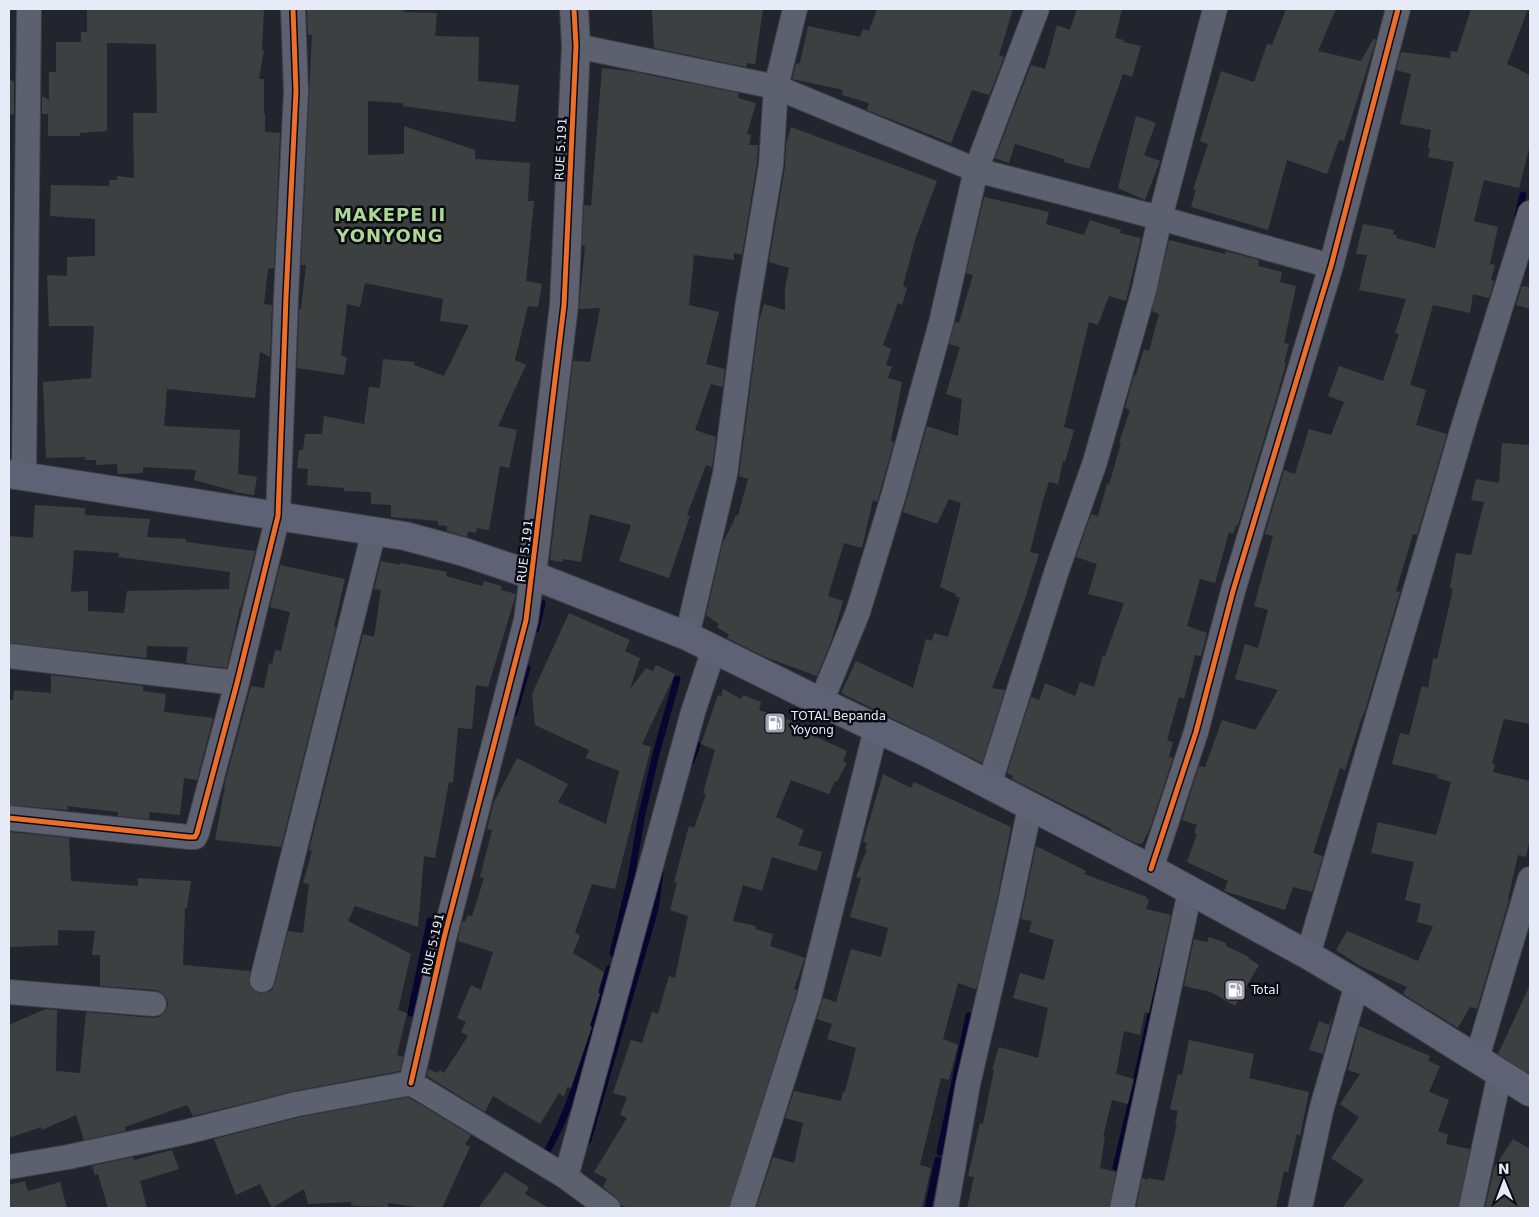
<svg xmlns="http://www.w3.org/2000/svg" width="1539" height="1217" font-family="'DejaVu Sans',sans-serif">
<rect width="100%" height="100%" fill="#23252e"/>
<g fill="none" stroke-linecap="round" stroke-linejoin="round">
<path stroke="#090530" stroke-width="7" d="M649 74 683 82
M1518 216 1523 195
M536 629 542 603
M514 713 527 668
M691 761 697 745
M613 953 631 878 642 814 657 750 677 679
M411 1013 430 921
M1136 1082 1161 971
M588 1140 655 909 660 873
M940 1152 969 1016
M543 1159C578 1098 590 1036 609 969
M1116 1167 1135 1088
M928 1208 938 1160"/>
</g>
<path fill="#3d4041" fill-rule="evenodd" d="M87 9H264L262 50H264L259 79H264V114H265V132L280 133 274 268 268 269 264 304 272 305 270 357 260 352 255 398 167 389 164 426 240 430 238 474 257 477 254 495 234 492V491L194 480 196 470 143 467V473L118 474 117 464 96 465V460H85V457L46 458 43 382 91 378 94 326H49L47 275 67 276V257L95 256V219L50 216 51 185 109 186 110 180H117V176L134 178 133 113H157L156 44 107 43V131L80 133V136H48V114H42V96L49 100V72H56V42H81V32H87Z
M307 9H404V12L437 13 435 36 479 37 478 81 519 85 515 122 403 106V103L368 101V155L404 154V126L475 150V159L530 163 528 201H534L526 281 542 284 538 307 528 306 515 360 526 365 498 426 517 430 509 468 500 466 489 530 477 528 476 533 468 531 467 537 447 531V526L438 525V521L391 517V505L371 504V492L344 491V488L307 485 308 469 297 468 299 450H303L305 434H322L324 416 364 424 369 387 380 388 383 359 414 362V365L444 376 469 325 440 321 443 299 365 283 360 307 347 304 341 356 347 357 344 375 297 368 299 309H301L306 265H301L312 35H308Z
M652 9H763L755 64 747 63 746 67 654 48Z
M877 9H1013L999 55 1004 57 988 99 989 95 972 90 951 143 867 110 869 103 842 95 843 90 792 79 796 64 800 63 808 26 860 37 863 29 869 31Z
M1077 9H1122L1115 38 1124 40 1123 42 1141 46 1132 77 1123 74 1089 169 1064 162V159L1015 144 1009 163 995 158 1031 65 1045 69 1057 25 1070 30Z
M1286 9H1336L1318 51 1361 61 1374 38 1376 40 1344 141 1339 140 1327 174 1287 160 1268 230 1191 207 1196 190H1193L1208 144 1200 141 1221 71 1254 82 1267 44 1272 45Z
M1471 9H1528L1507 64 1530 75V145L1519 188 1484 180 1474 221 1498 227 1490 264 1495 265 1491 280 1494 281 1489 298 1473 294 1470 313 1433 305 1410 385 1426 390 1416 425 1447 434 1417 535 1413 534 1396 591 1400 592 1364 714H1363L1345 770 1340 768 1313 853 1323 856 1312 892 1293 887 1285 910 1224 891 1228 881 1187 862 1197 834 1194 833 1197 825 1182 820 1199 766 1205 767 1222 720 1255 730 1278 690 1235 679 1245 644 1258 648 1268 610 1254 606 1273 536 1265 534 1284 470 1295 474 1309 429 1331 435 1344 402 1328 396 1339 366 1383 381 1399 334 1395 333 1406 299 1359 290 1367 255 1356 254 1363 224 1394 230 1393 234 1397 235 1396 238 1435 248 1454 162 1428 157 1430 149 1428 148 1431 130 1400 124 1411 74 1396 70 1401 52 1450 58 1451 51 1457 52Z
M602 68 636 72 739 93 738 98 756 103 747 134 751 135 749 145H758L757 163 742 255 734 253V260L694 255 689 305 719 312 706 364 725 369 723 387 711 384 695 430 716 437 712 467 706 465 687 515 690 516 669 578 619 561 631 525 590 514 581 562 563 559V562L550 560 573 361 590 362 600 308 579 309 585 246 582 245 584 205 591 206Z
M9 79 14 82V114L9 115Z
M1136 116 1156 123 1144 155 1160 161 1145 200 1118 188Z
M791 127 937 181 915 240 903 286 907 288 902 305 898 303 883 345 891 349 886 365 892 367 888 378 902 382 891 441 894 442 877 502 873 500 862 548 844 543 828 596 843 601 832 639 817 676 765 657 727 638 729 635 717 627 719 624 706 615 723 542 733 523 736 515 738 516 748 479 739 476 759 321 764 304 785 310V288L789 268 769 262 785 167 786 145Z
M984 197 1049 212 1046 224 1084 235 1090 220 1121 230 1120 233 1141 238 1126 301 1109 296 1098 325 1089 322 1064 427 1074 430 1065 462 1063 461 1058 484 1049 482 1043 500 1030 552 1039 554 1024 602 992 688 1005 690 982 763 841 693 856 661 913 688 926 639 932 641 934 633 948 637 960 598 955 596 956 594 940 587 961 503 949 499 937 524 903 512 927 426 958 436 962 399 946 394 960 347 949 344 955 322 959 323 973 275 966 273Z
M1169 240 1225 254 1226 251 1259 260 1258 266 1282 272 1280 282 1296 286 1284 343 1289 344 1284 363H1286L1277 396 1238 525H1236L1233 534 1229 532 1215 583 1200 579 1187 626 1207 633 1201 656 1195 655 1184 699 1179 697 1167 740 1173 742 1169 757 1173 758 1150 828 1142 844 1139 843 1138 844 1111 831V829L1012 779 1013 776 1007 773 1031 697 1039 700 1045 683 1075 696 1080 682 1094 687 1103 655 1105 656 1124 603 1088 594 1097 564 1076 557 1091 514 1098 516 1107 484 1109 485 1121 443H1119L1130 410 1125 408 1134 375H1136L1144 349 1149 351 1159 314 1152 311Z
M1522 286 1530 287V309L1516 305Z
M1502 443 1530 445V724L1504 719 1492 763 1495 764 1493 772 1530 781V838L1526 857 1518 855 1508 899 1509 900 1477 1009 1470 1007 1458 1028 1403 994 1407 987 1360 966 1336 950 1347 931 1418 961 1433 926 1417 922 1421 904 1405 900 1414 862 1371 853 1378 822 1436 835 1451 782 1437 778 1438 775 1392 764 1400 733 1409 735 1422 686 1428 688 1433 658 1437 659 1453 589 1450 588 1456 553 1471 555 1484 502 1471 500 1476 479 1499 483Z
M35 505 85 508V515L150 519 147 537 186 539V542L255 551 241 607H240L227 668 186 663 188 647 147 646 146 658 9 643V536L33 538ZM74 550 119 553 118 557 230 572 229 589 127 591 124 613 88 611V591L71 592Z
M381 561 400 565 401 563 447 572 446 576 482 586 484 581 502 586 501 590 516 594 488 687 476 685 472 729 458 728 453 783 449 782 435 858 424 856 418 927 355 906 348 921 411 954 398 1010 407 1013 397 1055 403 1057 400 1071 294 1091 193 1116 187 1105 125 1127 126 1131 84 1140 76 1115 42 1130 41 1127 9 1138V1025L45 1009 57 1010 56 1071 80 1073 86 1012 153 1018 159 1017 165 1012 168 1005 167 999 162 993 156 990 100 986V955H92L95 931 58 930V945L9 947V832L69 838 71 881 138 886V878L191 881 187 908H185L183 965 250 971 249 983 253 990 259 993H266L272 990 275 983 288 931 303 933 309 884 303 883 312 851 309 850 363 634 374 637 381 590 374 589Z
M280 565 345 579 334 627H336L281 847 215 840 225 786H224L251 686 264 688 269 663 272 664 275 650 281 651 290 612 270 607Z
M569 613 630 640 625 651 640 658 630 689 646 668 653 671 656 665 675 674 642 744 651 747 615 889 592 884 575 932 580 936 573 953 604 972 598 992 600 994 590 1026 592 1027 571 1088 567 1087 564 1097 559 1093 540 1124 493 1096 485 1112 427 1076 428 1069 438 1073 440 1070 444 1073 468 1036 461 1032 466 1022 457 1018 471 985 481 990 493 952 458 941 462 921 465 922 468 915 472 916 484 878 480 877 492 830 487 829 494 802 517 758 568 784 558 802 606 824 619 771 586 758 589 750 535 725 532 694Z
M51 675 143 686V691L166 694 164 712 213 718 197 780 184 778 180 815 150 812 149 819 118 816V812L67 806 68 810 9 805V700H13L14 690 51 693Z
M723 689 741 699 743 695 761 702 759 710 805 725 803 731 847 751 843 761 847 763 837 782 835 781 829 794 791 780 776 817 804 830 798 845 822 852 817 871 772 857 762 891 743 885 733 921 756 926 755 929 773 934 770 946 805 958 794 989 797 990 796 994 729 1208H627L621 1205 616 1197 603 1187 607 1179 594 1172 627 1118 620 1115 627 1097 613 1093 631 1040 642 1043 652 1012 658 1014 669 976 675 978 688 916 670 910 677 883 674 882 689 826 694 828 706 794 703 793 715 750 701 744 718 695 721 697Z
M883 774 911 788 914 782 1011 827 996 905 977 987 975 989 958 983 943 1039 958 1045 949 1080 941 1078 920 1165 931 1168 922 1208H756L773 1157 794 1163 803 1123 785 1118 794 1091 841 1101 843 1091 845 1092 856 1048 827 1039 832 1024 817 1019 823 998 836 1002 851 949 881 957 888 928 850 917 861 878 856 877 867 849H865L867 843 863 842Z
M1036 846 1086 871 1084 874 1147 897 1146 899 1149 900 1146 909 1171 915 1149 1013 1145 1012 1140 1035 1124 1031 1116 1074 1134 1079 1128 1104 1112 1100 1103 1137H1105L1100 1168 1116 1172 1109 1208H967L974 1177 968 1176 980 1123 983 1124 994 1070H992L999 1047 1038 1058 1048 1008 1013 998 1020 973 1044 980 1054 940 1029 932 1032 921 1021 919Z
M1209 937 1226 943V946L1249 957 1248 958 1259 965 1235 1006 1211 992 1184 986 1194 939 1207 942Z
M1530 985V1074L1498 1054Z
M1333 1015 1323 1054 1309 1050 1319 1021 1329 1025Z
M1359 1026 1430 1056 1428 1061 1440 1066 1429 1092 1449 1100 1438 1131 1448 1135 1446 1144 1470 1149 1458 1208H1342L1364 1180 1331 1158 1359 1117 1340 1104 1360 1074 1348 1070Z
M1189 1040 1254 1054 1249 1078 1309 1092 1300 1136 1297 1134 1288 1172 1284 1171 1276 1208H1136L1142 1178 1148 1180V1178L1164 1181 1177 1124H1175L1178 1111 1170 1109 1178 1074 1182 1075Z
M408 1097 471 1135 465 1144 470 1147 442 1208H422L388 1203V1207L356 1206 351 1205V1202L308 1204 304 1189 272 1208 260 1184 236 1195 214 1139 300 1117Z
M1513 1139 1530 1149V1208H1485L1494 1168Z
M172 1150 179 1169 140 1181 147 1208H108L98 1174 95 1175 92 1166 133 1157 134 1160Z
M505 1172 529 1187 525 1194 549 1208H478Z
M25 1181 28 1191 60 1182 67 1208H9V1185Z"/>
<g fill="none" stroke-linecap="round" stroke-linejoin="round">
<g stroke="#3f4149" stroke-width="26">
<path id="minor" d="M576 46 776 87 976 170 1160 218 1331 266
M24 476 29 9
M687 636 725 474 747 308 771 165 776 87 795 9
M9 656 237 683
M821 702 858 612 893 497 941 323 976 170 1037 9
M989 785 1057 570 1095 462 1144 290 1160 218 1215 9
M9 818 189 837H195L197 833 237 683 278 516 286 297 296 91 293 9
M1151 869 1196 732 1233 591 1331 266 1398 9
M1308 955 1465 421 1530 213
M262 980 374 531
M9 992 154 1004
M1477 1058 1530 879
M411 1083 444 938 526 620 532 575
M9 1167 68 1157 186 1132 297 1104 411 1083 566 1177 608 1208
M566 1177 693 712 714 649
M742 1208 809 998 876 729
M946 1208 968 1084 1009 908 1030 807
M1122 1208 1190 891
M1300 1208 1321 1111 1357 984
M1471 1208 1500 1073"/>
</g>
<g stroke="#3f4149" stroke-width="30">
<path id="tertiary" d="M532 575 564 305 576 46 574 9"/>
</g>
<g stroke="#3f4149" stroke-width="30">
<path id="secondary" d="M9 474 405 536 464 552 532 575 687 636 821 702 930 754 1151 869 1308 955 1357 984 1530 1092"/>
</g>
<use href="#minor" stroke="#5d606f" stroke-width="24"/>
<use href="#tertiary" stroke="#5d606f" stroke-width="28"/>
<use href="#secondary" stroke="#5f6274" stroke-width="28"/>
<g stroke="#0a0c14" stroke-width="8">
<path id="cycleway" d="M9 818 189 837H195L197 833 237 683 278 516 286 297 296 91 293 9
M1151 869 1196 732 1233 591 1331 266 1398 9
M411 1083 444 938 526 620 564 305 576 46 574 9"/>
</g>
<use href="#cycleway" stroke="#ee6e29" stroke-width="5"/>
</g>
<defs>
<g id="fuel-square" transform="scale(1.125)"><rect x="-9" y="-9" width="18" height="18" rx="4" fill="#a2a5b1" stroke="#0a0c14"/><path d="M-5.5-6h7V0h2V4h1.3V-2.5L3-4.5l.8-.8L6-3V5H2.5V1h-1V6h-7ZM-4.2-4.7v3.2H.2V-4.7Z" fill="#fff"/></g>
</defs>
<g fill-rule="evenodd">
<use href="#fuel-square" x="775" y="723"/>
<use href="#fuel-square" x="1235" y="990"/>
</g>
<g text-anchor="middle" stroke-width="5" stroke-linejoin="round" paint-order="stroke">
<g font-size="12" fill="#e7eaf7" stroke="#0a0c14">
<text transform="translate(561 149) rotate(-87)" y="4">RUE 5.191</text>
<text transform="translate(525 551) rotate(-83)" y="4">RUE 5.191</text>
<text transform="translate(433 944) rotate(-77)" y="4">RUE 5.191</text>
</g>
<g font-size="12" fill="#e7eaf7" stroke="#0a0c14" text-anchor="start">
<text x="791" y="720">TOTAL Bepanda<tspan x="791" dy="14">Yoyong</tspan></text>
<text x="1251" y="994">Total</text>
</g>
<g font-size="18" font-weight="bold" letter-spacing="1" fill="#b0d895" stroke="#0a0c14">
<text x="390" y="221">MAKEPE II<tspan x="390" dy="21">YONYONG</tspan></text>
</g>
</g>
<rect width="1539" height="1217" fill="none" stroke="#e7eaf7" stroke-width="20"/>
<g transform="translate(1504 1182) rotate(359)" stroke="#0a0c14" stroke-width="4" paint-order="stroke">
<path d="M0-4L9 19L0 12L-9 19Z" fill="#e7eaf7"/>
<text y="-8" font-size="14" font-weight="bold" text-anchor="middle" fill="#e7eaf7">N</text>
</g>
</svg>
